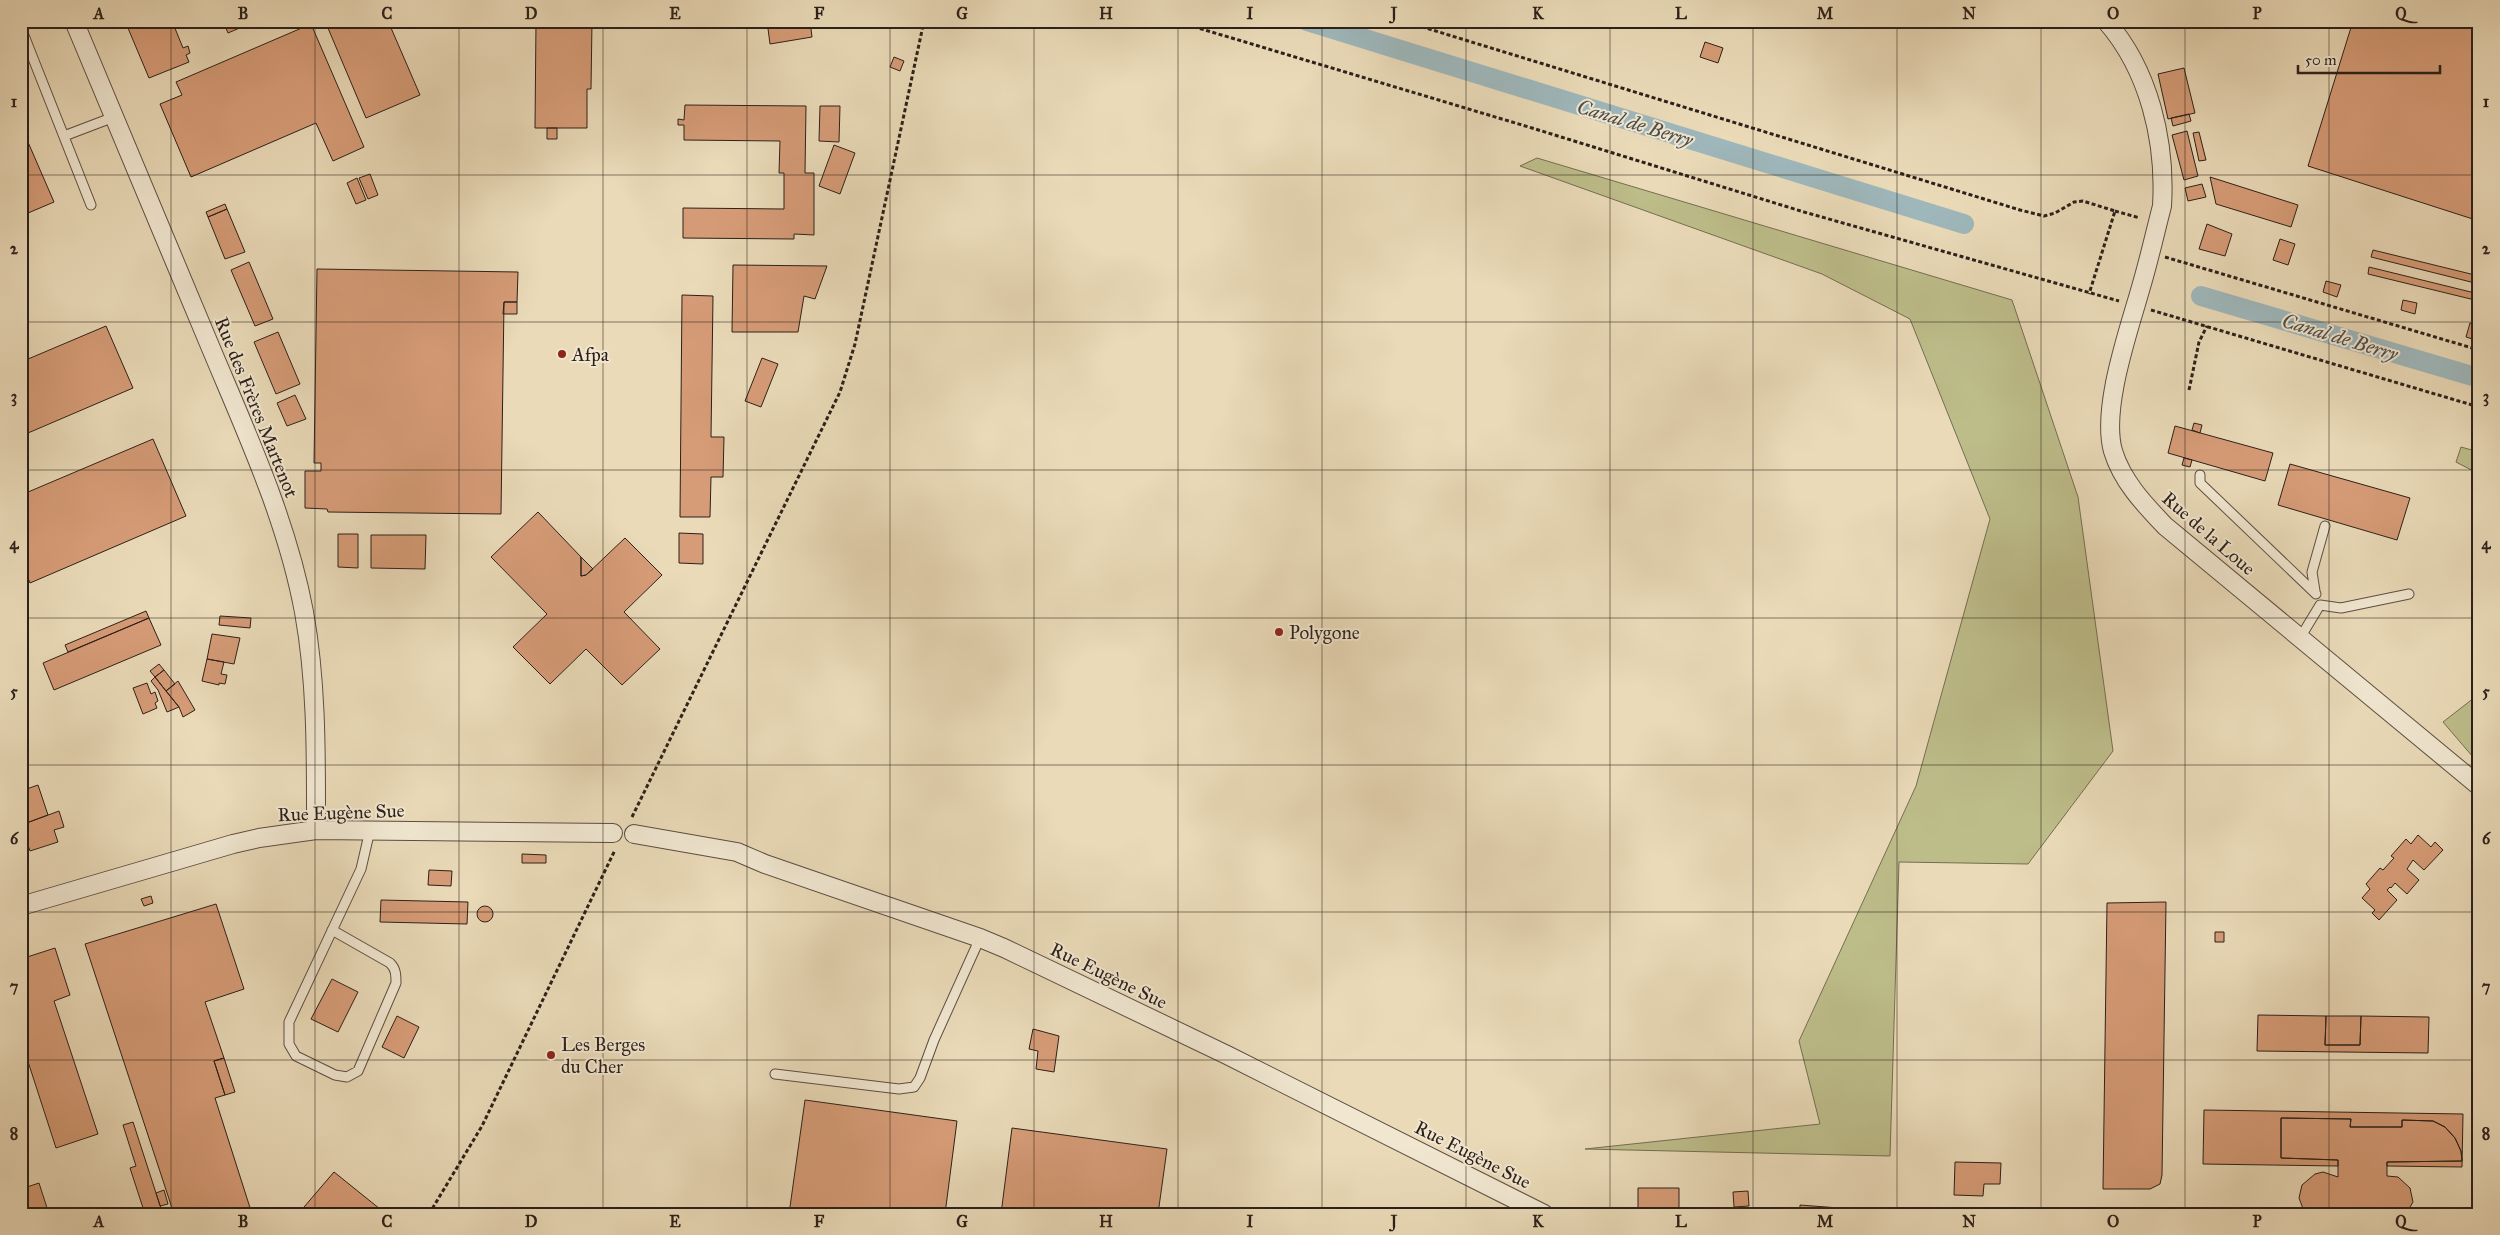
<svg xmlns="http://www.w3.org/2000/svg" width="2500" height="1235" font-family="'IM FELL Great Primer',serif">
<rect width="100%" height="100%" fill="#eadab8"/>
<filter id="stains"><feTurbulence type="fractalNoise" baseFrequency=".004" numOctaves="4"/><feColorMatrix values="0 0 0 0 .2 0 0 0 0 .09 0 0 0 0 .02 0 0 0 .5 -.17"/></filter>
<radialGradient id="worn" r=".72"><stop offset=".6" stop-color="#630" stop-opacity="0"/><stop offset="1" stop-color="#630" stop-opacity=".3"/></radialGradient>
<path fill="#bdbd8a" stroke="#746e52" d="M1537 158 2012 300 2078 497 2113 751 2028 864 1899 862 1890 1156 1585 1149 1820 1124 1799 1041 1916 786 1990 519 1910 319 1822 274 1520 166Z
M2461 447 2479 452V474L2456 462Z
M2479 694V764L2443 722Z"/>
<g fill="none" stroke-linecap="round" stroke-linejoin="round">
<path stroke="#9eb7bb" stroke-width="20" d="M1307 21 1964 224
M2201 296 2479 378"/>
</g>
<path fill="#d69c77" stroke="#2c201a" d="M125 21H172L183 48 188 46 190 53 186 55 189 62 149 78Z
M223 21H256L228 33Z
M325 21H388L420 95 366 118Z
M536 21H592L591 89H587V128H535Z
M767 21H810L812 37 770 44Z
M2353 21H2479V221L2308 166Z
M311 24 364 147 333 161 316 123 191 177 160 104 182 95 176 82Z
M1705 42 1723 48 1718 63 1700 57Z
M894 57 904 61 900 71 890 67Z
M2184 68 2195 113 2168 119 2158 74Z
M685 105 806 106 805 173H814V235L794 234V239L683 238V208L784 209V173H779L780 141 684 140V125H678V119L684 120Z
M820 106H840L839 142 819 141Z
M2189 114 2191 121 2173 126 2171 118Z
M21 126 54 202 21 216Z
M547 128H557V139H547Z
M2187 131 2198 176 2184 180 2172 135Z
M2199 132 2206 160 2199 161 2193 133Z
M834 145 855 153 840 194 819 186Z
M370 174 378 195 368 199 359 178Z
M2210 177 2298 205 2291 227 2216 204Z
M357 178 366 200 356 204 347 183Z
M2202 184 2206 197 2188 201 2185 188Z
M225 204 227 209 208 217 206 212Z
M227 209 245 252 225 259 208 217Z
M2207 224 2232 234 2225 256 2199 249Z
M2280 239 2295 244 2288 265 2273 260Z
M2373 250 2479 276V284L2371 257Z
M249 262 273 319 255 326 231 270Z
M733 265 827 266 815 299 804 296 798 332H732Z
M2369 267 2479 294V301L2368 274Z
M317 269 518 272 517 302H504L501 514 328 512 327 509 305 508V471H321V463H314Z
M2326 281 2341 285 2337 297 2323 292Z
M682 295 713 296 711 437H724L723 477H711L710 517H680Z
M2403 300 2417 303 2415 314 2401 310Z
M504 302H517V314H503Z
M2470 323 2479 325V341L2466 337Z
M106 326 133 388 21 436V362Z
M278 332 300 384 276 394 254 342Z
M762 358 778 364 761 407 745 401Z
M295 395 306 419 287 426 277 403Z
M2194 423 2202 425 2200 433 2192 430Z
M2175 426 2273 453 2265 481 2168 453Z
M153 439 186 516 30 583 21 561V495Z
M2184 458 2192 460 2190 467 2182 465Z
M2290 464 2410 498 2397 540 2278 505Z
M538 512 581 557V576L586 575 625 538 662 575 624 612 660 649 622 685 586 649 550 684 513 647 547 614 491 557Z
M679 533 703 534V564L679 563Z
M338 534H358V568L338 567Z
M371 535H426L425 569 371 568Z
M581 557 593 569 586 575 581 576Z
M146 611 149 618 68 652 65 645Z
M220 616 251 618 250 628 219 625Z
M149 618 161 645 54 690 43 663Z
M212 634 240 638 234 664 207 659Z
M207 659 224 662 221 674 227 675 225 684 219 683V685L202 681Z
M159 664 164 670 155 677 150 671Z
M164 670 175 684 166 691 155 677Z
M155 677 166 691 179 707 167 712 158 690 151 681Z
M178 681 195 710 183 717 179 707 166 691Z
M147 683 151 694 155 692 158 701 155 703 157 708 143 714 133 688Z
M38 785 48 815 21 825V791Z
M59 811 64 827 54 830 58 842 30 851 21 825Z
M2418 835 2431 847 2435 842 2443 850 2424 870 2413 860 2407 869 2419 880 2407 894 2395 883 2391 888 2390 887 2387 890 2397 900 2379 920 2372 913 2375 910 2362 898 2370 889 2366 884 2380 868 2383 870 2394 858 2391 856 2406 839 2411 844Z
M522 854 546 855V863H522Z
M429 870 452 871 451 886 428 885Z
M151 896 153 903 144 906 141 899Z
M381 900 468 902 467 924 380 922Z
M2166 902 2162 1175 2160 1184 2150 1189H2103L2107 903Z
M216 904 244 989 205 1002 224 1058 214 1061 225 1095 215 1098 252 1214H174L85 944Z
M477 914a8 8 0 1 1 16 0a8 8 0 1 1-16 0Z
M2215 932H2224V942H2215Z
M55 948 70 995 54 1001 98 1134 56 1148 21 1040V959Z
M332 979 358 992 338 1032 311 1019Z
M2258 1015 2326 1016 2325 1045H2360L2361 1016 2429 1017 2428 1053 2257 1051Z
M397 1016 419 1027 404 1058 382 1047Z
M2326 1016H2361L2360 1045H2325Z
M1033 1029 1059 1036 1054 1072 1036 1069 1038 1051 1029 1049Z
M224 1058 235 1092 225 1095 214 1061Z
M805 1100 957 1121 945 1214H789Z
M2204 1110 2463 1114 2462 1167 2387 1166V1162L2462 1161 2461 1151 2455 1138 2445 1127 2433 1121 2402 1120V1127H2350L2351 1119 2281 1118V1158L2338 1160V1166L2203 1164Z
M2281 1118 2351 1119 2350 1127H2402V1120L2433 1121 2445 1127 2455 1138 2461 1151 2462 1161 2387 1162V1176L2398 1177 2410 1188 2413 1202 2406 1214H2305L2299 1198 2302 1185 2315 1174 2323 1172 2338 1177V1160L2281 1158Z
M133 1122 156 1193 163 1214H145L130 1168 136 1166 123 1125Z
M1012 1128 1167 1149 1158 1214H1001Z
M1955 1162 2001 1163 2000 1184H1984L1983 1196 1954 1195Z
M334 1172 380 1209 377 1214H298Z
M39 1183 49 1214H21V1189Z
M1638 1188H1679V1208L1638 1209Z
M164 1190 168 1204 160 1206 156 1193Z
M1748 1191 1749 1206 1734 1207 1733 1192Z
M1800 1205 1839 1208V1214H1800Z"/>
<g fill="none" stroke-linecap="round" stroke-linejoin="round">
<g stroke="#5c4e42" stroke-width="11">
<path id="lane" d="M23 33 91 205
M64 136 114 117
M2200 475V483L2316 594
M2315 591 2312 572 2325 526
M2300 638 2320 605 2341 608 2409 594
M332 930 390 963C396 969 396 975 396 983L358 1071 347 1077 335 1075 296 1056 289 1044V1022L361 869 370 830
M775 1074 899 1089 914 1087 920 1078 934 1040 980 938"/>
</g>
<g stroke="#5c4e42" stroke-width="20">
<path id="street" d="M74 21C119 129 165 237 210 346 246 432 287 520 304 612 317 684 316 758 316 830
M2106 21C2149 70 2166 141 2162 206 2155 233 2149 260 2141 287 2129 330 2101 408 2113 451 2122 481 2144 504 2165 526L2479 786
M634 834 737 852 765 864 980 938 1004 948 1227 1055 1544 1214
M21 906 233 844 259 838 316 830 613 833"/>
</g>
<path stroke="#2c201a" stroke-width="3" stroke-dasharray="4 2.5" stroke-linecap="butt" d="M1175 21 1532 128 1804 212 2119 301
M1403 21 2020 210 2044 216 2055 213 2074 202 2083 201 2115 211 2089 294
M2115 211 2140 218
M2165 257 2479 350
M2151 310 2479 407
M2189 390 2199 342 2207 326
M632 817 840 392 855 344 924 21
M429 1214 482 1126 615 850"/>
<use href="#lane" stroke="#f1e7d1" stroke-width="9"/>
<use href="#street" stroke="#f1e7d1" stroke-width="18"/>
</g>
<path fill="none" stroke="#2c201a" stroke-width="1" stroke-opacity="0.55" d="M171 21V1214M315 21V1214M459 21V1214M603 21V1214M747 21V1214M890 21V1214M1034 21V1214M1178 21V1214M1322 21V1214M1466 21V1214M1610 21V1214M1753 21V1214M1897 21V1214M2041 21V1214M2185 21V1214M2329 21V1214M21 175H2479M21 322H2479M21 470H2479M21 618H2479M21 765H2479M21 912H2479M21 1060H2479"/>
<g fill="#8f2418" stroke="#f1e7d1" stroke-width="2">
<circle cx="562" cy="354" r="5"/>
<circle cx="1279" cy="632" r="5"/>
<circle cx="551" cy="1055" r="5"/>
</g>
<g text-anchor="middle" stroke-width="4" stroke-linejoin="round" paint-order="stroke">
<g font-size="19" fill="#2c201a" stroke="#f1e7d1" text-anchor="start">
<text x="572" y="361">Afpa</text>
<text x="1289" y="639">Polygone</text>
<text x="561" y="1051">Les Berges<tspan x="561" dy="22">du Cher</tspan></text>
</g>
<g font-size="19" fill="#2c201a" stroke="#f1e7d1">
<text transform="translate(257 407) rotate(68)" y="7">Rue des Frères Martenot</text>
<text transform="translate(2209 533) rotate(41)" y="7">Rue de la Loue</text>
<text transform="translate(341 812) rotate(-2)" y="7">Rue Eugène Sue</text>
<text transform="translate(1109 975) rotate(26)" y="7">Rue Eugène Sue</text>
<text transform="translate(1473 1154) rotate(27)" y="7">Rue Eugène Sue</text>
</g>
<g font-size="20" font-style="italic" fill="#4e4d4a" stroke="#f1e7d1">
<text transform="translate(1635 123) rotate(17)" y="7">Canal de Berry</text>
<text transform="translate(2340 337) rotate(17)" y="7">Canal de Berry</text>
</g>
</g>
<rect width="2500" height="1235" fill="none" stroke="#eadab8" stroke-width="55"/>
<path d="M2298 65v8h142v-8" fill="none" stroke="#2c201a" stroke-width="2.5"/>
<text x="2305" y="65" font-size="15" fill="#2c201a" stroke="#f1e7d1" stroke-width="4" paint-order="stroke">50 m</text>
<rect x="28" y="28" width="2444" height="1180" fill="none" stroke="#2c201a" stroke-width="2"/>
<g font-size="16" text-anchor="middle" font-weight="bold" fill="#2c201a">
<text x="99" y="19">A</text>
<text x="243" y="19">B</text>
<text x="387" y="19">C</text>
<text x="531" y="19">D</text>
<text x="675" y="19">E</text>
<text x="819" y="19">F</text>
<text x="962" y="19">G</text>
<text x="1106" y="19">H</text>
<text x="1250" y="19">I</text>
<text x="1394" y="19">J</text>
<text x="1538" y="19">K</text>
<text x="1681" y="19">L</text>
<text x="1825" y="19">M</text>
<text x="1969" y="19">N</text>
<text x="2113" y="19">O</text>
<text x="2257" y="19">P</text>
<text x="2401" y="19">Q</text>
<text x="14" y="107">1</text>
<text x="2486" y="107">1</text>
<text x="14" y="254">2</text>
<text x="2486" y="254">2</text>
<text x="14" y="402">3</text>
<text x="2486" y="402">3</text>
<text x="14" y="549">4</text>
<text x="2486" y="549">4</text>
<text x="14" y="697">5</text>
<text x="2486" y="697">5</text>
<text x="14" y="844">6</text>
<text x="2486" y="844">6</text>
<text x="14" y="992">7</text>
<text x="2486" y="992">7</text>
<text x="14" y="1139">8</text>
<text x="2486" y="1139">8</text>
<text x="99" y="1227">A</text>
<text x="243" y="1227">B</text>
<text x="387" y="1227">C</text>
<text x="531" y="1227">D</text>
<text x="675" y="1227">E</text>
<text x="819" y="1227">F</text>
<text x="962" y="1227">G</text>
<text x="1106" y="1227">H</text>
<text x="1250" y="1227">I</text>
<text x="1394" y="1227">J</text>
<text x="1538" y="1227">K</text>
<text x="1681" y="1227">L</text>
<text x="1825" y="1227">M</text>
<text x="1969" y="1227">N</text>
<text x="2113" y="1227">O</text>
<text x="2257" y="1227">P</text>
<text x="2401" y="1227">Q</text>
</g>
<rect width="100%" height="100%" filter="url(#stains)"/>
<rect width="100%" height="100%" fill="url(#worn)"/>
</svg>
